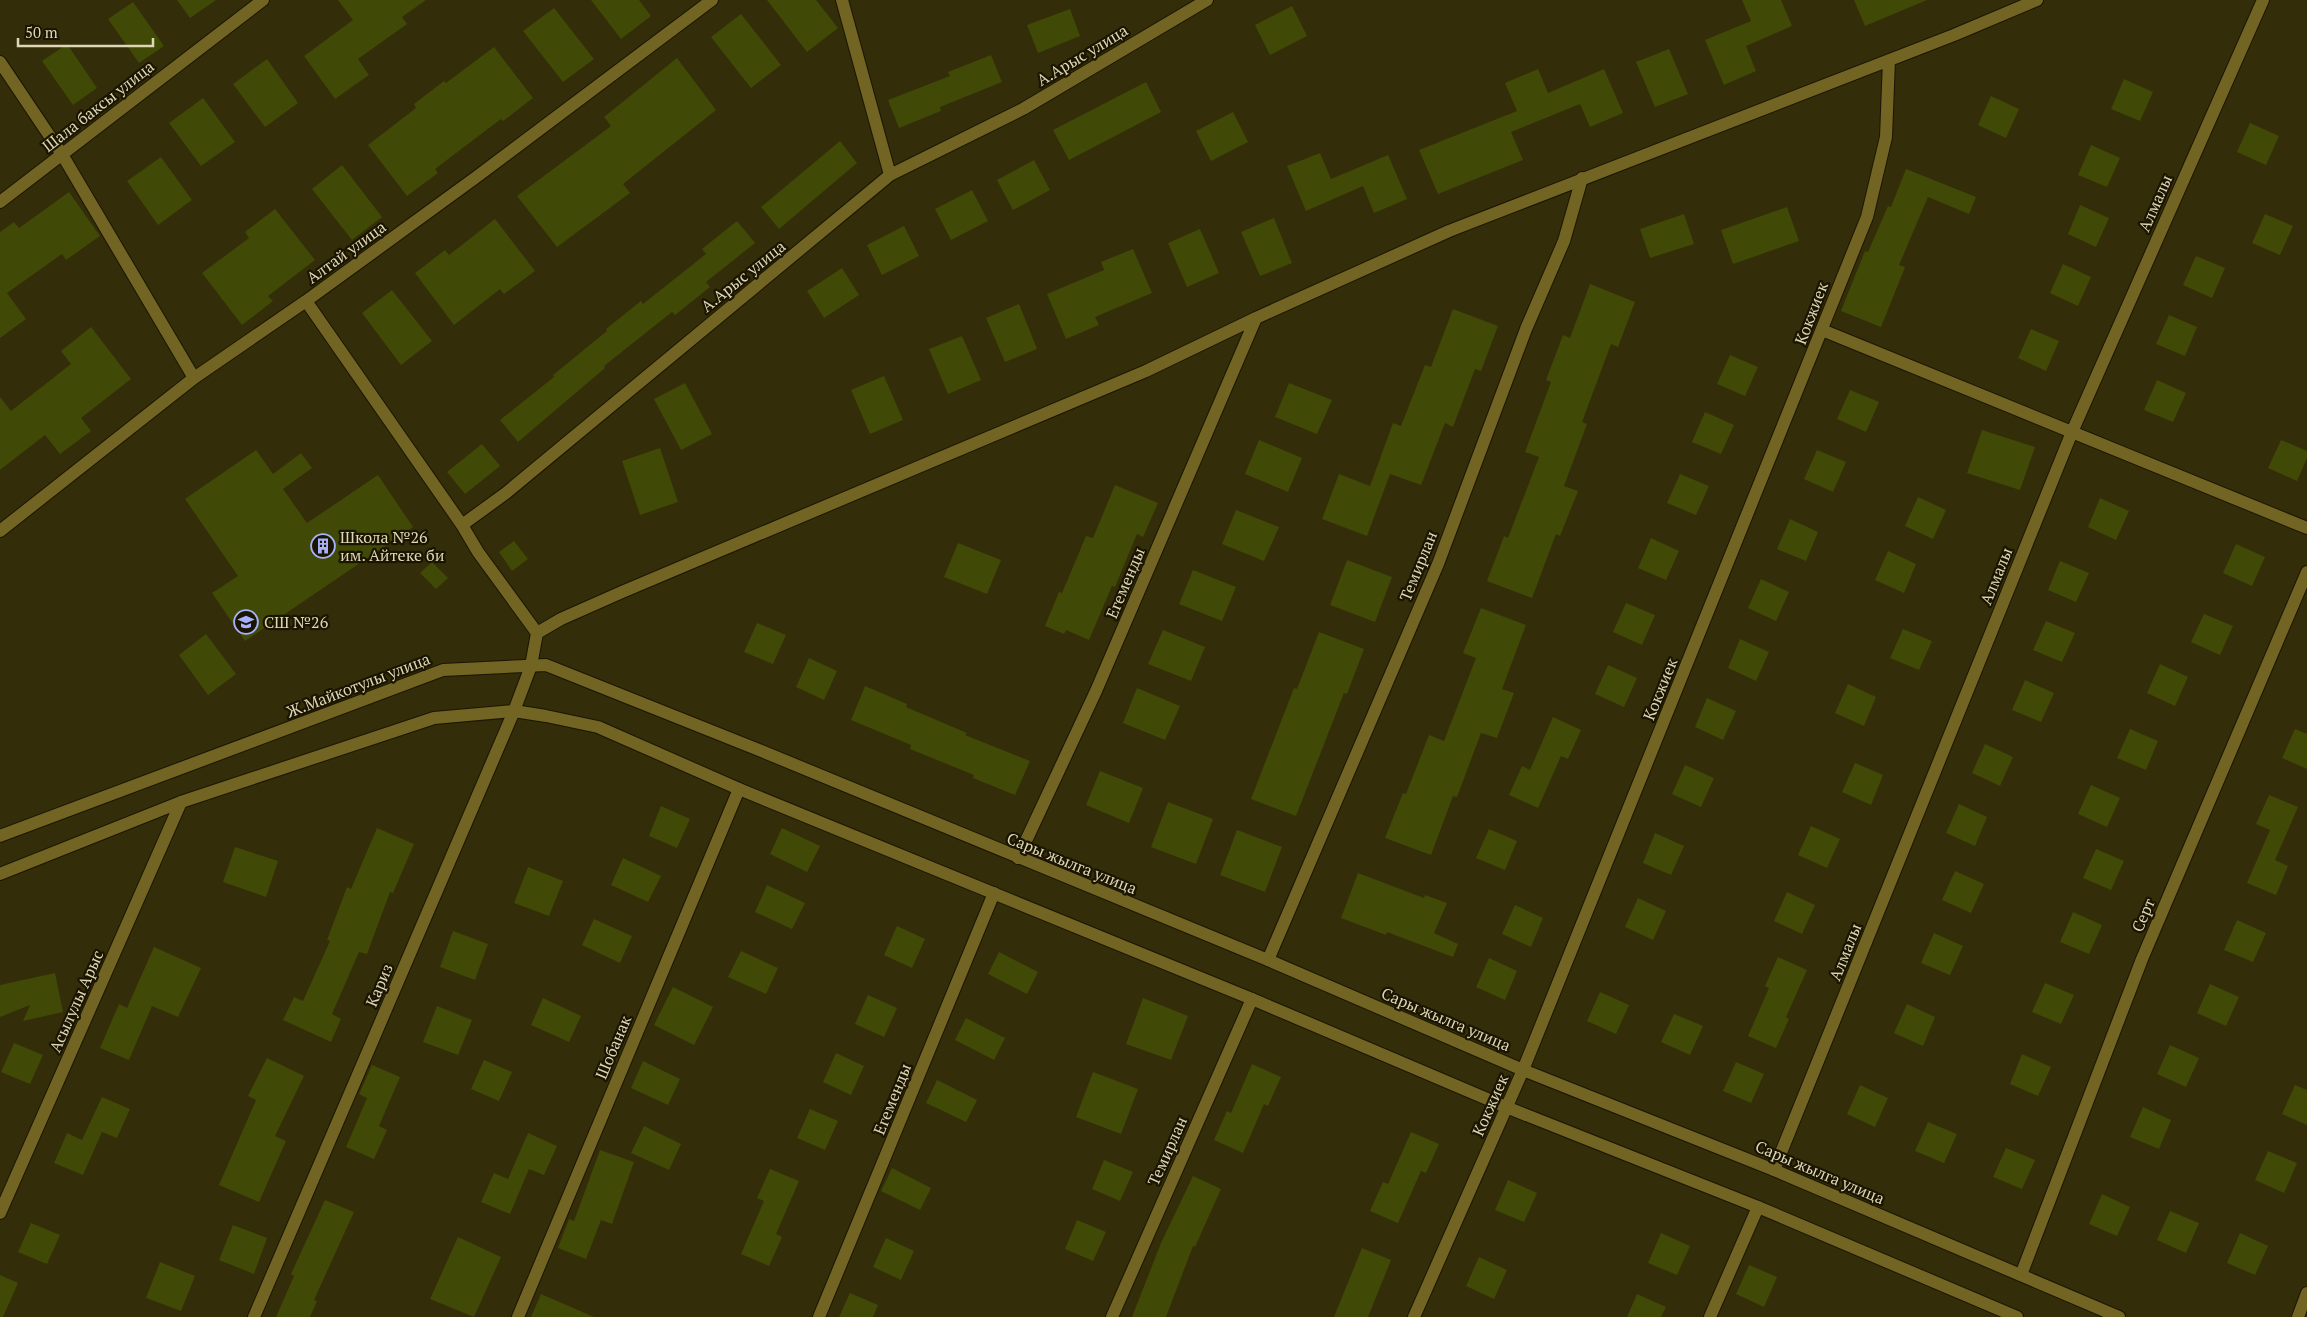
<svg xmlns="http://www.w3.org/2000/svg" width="2307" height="1317" font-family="'PT Serif',serif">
<rect width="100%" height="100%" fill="#342d0a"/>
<path fill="#404905" d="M177 0H216L190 18Z
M338 0H426L402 17 407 24 358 59 369 75 335 99 304 56 353 20Z
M591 0H639L651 16 621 39Z
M767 0H816L838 28 807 52Z
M1742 0H1781L1792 26 1746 46 1756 71 1724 85 1705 40 1751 21Z
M1854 0H1927L1865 26Z
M133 2 164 46 139 63 108 19Z
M1292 6 1307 36 1270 55 1255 25Z
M554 8 594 59 563 82 523 31Z
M1070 9 1080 36 1038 53 1027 25Z
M741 14 781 65 751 88 711 37Z
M67 44 97 88 73 105 42 61Z
M494 47 533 98 503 121 501 119 435 169 438 173 407 196 368 145 416 108 414 104 444 81 446 83Z
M1669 49 1688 94 1655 107 1636 62Z
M991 55 1002 82 940 107 941 111 899 128 888 100 950 76 948 72Z
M677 58 716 110 623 184 630 193 557 247 517 196 611 126 604 117Z
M267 59 298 103 265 127 233 84Z
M1538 69 1548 93 1604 69 1623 113 1590 127 1580 104 1511 132 1523 160 1438 194 1419 150 1517 111 1505 83Z
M2124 79 2153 92 2140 121 2111 109Z
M1146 82 1161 112 1069 160 1053 130Z
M1991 96 2019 109 2006 138 1978 125Z
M203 98 235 142 201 166 169 123Z
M1233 112 1248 142 1211 161 1196 131Z
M2250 123 2279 136 2266 165 2237 152Z
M840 141 857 163 779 229 761 207Z
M2091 145 2120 158 2107 187 2078 175Z
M1320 153 1331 179 1388 155 1407 199 1374 213 1363 186 1306 211 1287 166Z
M161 157 192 200 158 225 127 181Z
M1034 160 1050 190 1013 210 997 180Z
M342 165 382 217 352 240 312 189Z
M1906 169 1976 197 1969 214 1928 197 1899 265 1905 267 1881 327 1841 311 1865 251 1868 252 1888 206 1891 207Z
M972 190 988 221 951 240 935 209Z
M69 192 100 236 66 260 62 254 7 293 26 319 0 338V232L14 222 19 228Z
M2080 205 2109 218 2096 247 2068 234Z
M1787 207 1799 241 1733 264 1721 230Z
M275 209 315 260 268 296 273 301 242 325 202 273 249 238 245 232Z
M1684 214 1694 244 1650 258 1640 229Z
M2265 214 2293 226 2280 255 2252 243Z
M1274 218 1292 263 1260 276 1241 232Z
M495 219 535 271 504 294 500 289 454 325 415 273 445 250 449 255Z
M737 221 755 243 706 282 710 287 675 315 672 312 604 366 605 368 518 442 500 420 554 377 553 375 607 331 606 329 641 301 643 304 706 254 702 249Z
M904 226 919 256 882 275 867 245Z
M1200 229 1219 273 1187 287 1168 243Z
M1133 249 1152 293 1095 317 1099 325 1066 339 1047 294 1104 270 1101 262Z
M2196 256 2225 268 2212 298 2183 285Z
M2063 264 2091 277 2078 306 2050 293Z
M842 268 859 295 824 318 807 291Z
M1590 284 1635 302 1618 347 1611 344 1582 422 1587 424 1564 486 1578 491 1560 536 1556 534 1532 598 1487 581 1504 536 1508 538 1539 457 1525 452 1551 382 1546 380 1563 335 1570 338Z
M392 290 432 341 401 365 362 313Z
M1019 304 1037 349 1005 362 986 318Z
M1453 309 1498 326 1481 371 1475 369 1453 427 1445 423 1421 485 1390 474 1367 536 1322 519 1339 474 1370 486 1393 423 1401 426 1425 365 1431 367Z
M2169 315 2197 327 2185 356 2156 344Z
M91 327 131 379 81 418 91 431 60 454 45 435 0 470V397L11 411 71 364 61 351Z
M2031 329 2059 341 2046 371 2018 358Z
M962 336 981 380 948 394 929 349Z
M1730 355 1758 367 1745 396 1717 384Z
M884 376 903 420 870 434 851 390Z
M2157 380 2186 393 2173 422 2144 410Z
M685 383 712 434 681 450 654 399Z
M1289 383 1332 400 1317 434 1275 417Z
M1850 390 1879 402 1866 432 1837 419Z
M1705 412 1734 425 1721 454 1692 442Z
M1982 430 2035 447 2020 490 1967 473Z
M1259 440 1302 458 1288 492 1245 474Z
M2281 440 2307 451V458L2297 481 2268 468Z
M482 444 500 466 465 494 447 472Z
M660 448 678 502 640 515 622 461Z
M256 450 273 474 301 453 312 468 283 489 307 523 378 475 413 527 245 641 212 593 238 576 185 499Z
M1817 450 1846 462 1833 492 1804 479Z
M1680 474 1709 486 1696 515 1667 503Z
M1115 485 1158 503 1143 537 1137 534 1115 587 1112 586 1089 640 1066 630 1064 634 1045 626 1059 592 1062 593 1086 536 1093 538Z
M1918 497 1946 510 1933 539 1905 526Z
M2100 498 2129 511 2116 540 2088 527Z
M1236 510 1279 527 1264 561 1222 544Z
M1790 519 1818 532 1806 561 1777 549Z
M1651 538 1679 551 1666 580 1638 568Z
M514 541 528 559 512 571 499 552Z
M958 543 1001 560 987 594 944 577Z
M2236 544 2265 557 2252 586 2223 573Z
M1888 551 1916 564 1904 593 1875 580Z
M1347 560 1392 577 1375 622 1330 605Z
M2060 561 2089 573 2076 602 2048 590Z
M432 562 448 578 436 589 420 573Z
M1193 570 1236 587 1222 621 1179 604Z
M1761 579 1789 592 1776 621 1748 608Z
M1626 603 1655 615 1642 645 1613 632Z
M1481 608 1526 625 1502 689 1514 693 1497 738 1481 733 1457 797 1453 796 1431 855 1385 838 1403 793 1406 794 1429 735 1444 741 1476 658 1463 653Z
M2204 614 2233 626 2220 655 2191 642Z
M2046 621 2075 633 2062 662 2033 650Z
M757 623 786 635 773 664 744 652Z
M1903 629 1932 641 1919 670 1890 658Z
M1163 630 1205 647 1191 681 1148 664Z
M1319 632 1364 649 1347 694 1344 693 1296 816 1251 799 1294 688 1297 689Z
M206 634 236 674 208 695 179 655Z
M1740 639 1769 652 1756 681 1728 668Z
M809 658 837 671 824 700 796 687Z
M2160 664 2188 677 2175 706 2147 693Z
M1608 665 1637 678 1624 707 1595 694Z
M2025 680 2054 693 2041 722 2012 710Z
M1848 684 1876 697 1864 726 1835 713Z
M865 686 907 704 906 707 967 733 965 735 1030 761 1015 795 973 778 974 775 910 749 911 745 851 720Z
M1137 688 1180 706 1165 740 1123 723Z
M1707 698 1736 711 1723 740 1695 727Z
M1553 717 1581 730 1568 759 1561 756 1538 808 1509 795 1522 766 1530 770Z
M2130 729 2158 741 2146 770 2117 758Z
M2295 729 2307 734V769L2282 758Z
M1985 744 2013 757 2000 786 1972 773Z
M1855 763 1883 775 1871 805 1842 792Z
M1685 765 1714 778 1701 807 1672 794Z
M1100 771 1143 788 1129 823 1086 805Z
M2091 785 2120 798 2107 827 2078 814Z
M2269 795 2298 807 2275 860 2288 866 2276 895 2247 883 2270 830 2256 824Z
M1168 802 1213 819 1196 864 1151 847Z
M1959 804 1987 817 1975 846 1946 833Z
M661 806 690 819 677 848 649 836Z
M1811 826 1840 839 1827 868 1798 855Z
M377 828 414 844 393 893 390 892 367 954 359 952 332 1014 341 1019 331 1042 283 1020 294 997 303 1001 330 941 327 940 347 887 351 889Z
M782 828 820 846 807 872 770 854Z
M1489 829 1517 841 1505 870 1476 858Z
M1237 830 1282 847 1265 892 1220 875Z
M1655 833 1684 846 1671 875 1643 863Z
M235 847 278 861 266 897 223 882Z
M2096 849 2124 861 2111 890 2083 878Z
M623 858 661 876 648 902 611 885Z
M528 867 563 881 549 916 514 903Z
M1955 871 1984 884 1971 913 1942 900Z
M1358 873 1424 898 1425 895 1447 903 1434 933 1458 944 1453 957 1387 932 1386 935 1341 918Z
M767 885 805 903 792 929 755 912Z
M1787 892 1815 905 1802 934 1774 921Z
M1638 898 1666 911 1653 940 1625 927Z
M1515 905 1543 918 1531 947 1502 934Z
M2073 912 2102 925 2089 954 2060 942Z
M594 919 632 936 620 963 582 945Z
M2237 920 2266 933 2253 962 2224 950Z
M897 926 925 939 912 968 884 955Z
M453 931 488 944 475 980 440 967Z
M1934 933 1963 946 1950 975 1921 963Z
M154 947 201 968 178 1017 152 1006 129 1060 100 1048 119 1004 127 1008Z
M741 951 778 968 766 994 728 977Z
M999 952 1038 972 1027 994 988 974Z
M1778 957 1807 970 1786 1017 1789 1019 1776 1048 1748 1036 1769 988 1765 986Z
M1489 958 1517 971 1505 1000 1476 987Z
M55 973 63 1012 23 1021 30 1005 0 1017V985Z
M2045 983 2074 995 2061 1024 2032 1012Z
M2210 984 2239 997 2226 1026 2197 1013Z
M673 987 713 1007 694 1045 654 1025Z
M1600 992 1629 1005 1616 1034 1587 1021Z
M868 995 897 1008 884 1037 855 1024Z
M543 998 581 1016 569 1042 531 1025Z
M1143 998 1188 1016 1171 1060 1126 1044Z
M1907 1004 1935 1017 1923 1046 1894 1033Z
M437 1006 472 1020 458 1055 423 1042Z
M1674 1014 1703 1026 1690 1055 1661 1042Z
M966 1018 1005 1038 994 1060 955 1040Z
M14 1043 43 1055 30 1084 1 1072Z
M2170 1045 2199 1058 2186 1087 2157 1074Z
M836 1053 864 1066 851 1095 823 1082Z
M2022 1054 2051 1067 2038 1096 2010 1084Z
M267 1058 304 1076 275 1136 286 1141 259 1202 219 1185 256 1100 248 1096Z
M484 1060 512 1072 499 1101 471 1089Z
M643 1061 680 1079 668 1105 631 1088Z
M1736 1062 1764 1074 1751 1103 1723 1091Z
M1252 1064 1281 1077 1268 1106 1264 1104 1243 1153 1214 1140 1227 1111 1231 1113Z
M372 1065 400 1077 379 1126 387 1130 374 1159 346 1147 367 1098 359 1094Z
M1093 1072 1138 1089 1121 1134 1076 1117Z
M937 1080 977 1100 966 1122 926 1103Z
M1860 1085 1888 1098 1875 1127 1847 1114Z
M2295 1085 2307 1090V1125L2282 1114Z
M102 1097 130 1109 117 1138 102 1132 83 1175 54 1163 67 1133 82 1140Z
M2143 1107 2171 1120 2159 1149 2130 1137Z
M810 1109 838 1121 825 1150 797 1138Z
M1928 1122 1957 1134 1944 1163 1915 1151Z
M644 1126 681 1144 669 1170 631 1153Z
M1411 1132 1439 1144 1426 1173 1421 1171 1398 1223 1370 1211 1383 1182 1388 1184Z
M528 1133 557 1146 544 1175 529 1169 510 1214 481 1202 494 1173 508 1179Z
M2006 1148 2035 1160 2022 1189 1993 1177Z
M600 1150 634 1162 612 1224 601 1220 586 1259 558 1248 569 1219 574 1221Z
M2268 1151 2297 1163 2284 1193 2255 1180Z
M1104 1160 1133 1172 1120 1201 1092 1189Z
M892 1168 931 1188 920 1210 881 1191Z
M770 1169 799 1181 776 1234 782 1237 769 1266 741 1254 764 1201 757 1198Z
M1193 1176 1221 1189 1195 1247 1193 1246 1166 1317H1132L1161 1243Z
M1508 1180 1537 1193 1524 1222 1495 1210Z
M2102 1194 2130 1207 2117 1236 2089 1224Z
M325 1200 354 1212 314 1300 317 1301 310 1317H276L294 1276 291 1274Z
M2170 1211 2199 1223 2186 1253 2157 1240Z
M1077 1220 1106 1232 1093 1261 1065 1249Z
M31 1223 60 1235 47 1264 18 1252Z
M233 1225 267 1238 254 1274 219 1260Z
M1661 1233 1690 1246 1677 1275 1648 1263Z
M2240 1233 2268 1246 2255 1275 2227 1263Z
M458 1237 501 1257 474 1317 430 1299Z
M886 1238 914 1251 901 1280 873 1267Z
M1362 1248 1391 1260 1368 1317H1334Z
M1479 1257 1507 1270 1494 1299 1466 1286Z
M160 1262 195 1276 181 1311 146 1298Z
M1749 1265 1777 1277 1764 1307 1736 1294Z
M0 1275 18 1283 3 1317H0Z
M850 1293 878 1305 873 1317H839Z
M541 1294 594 1317H531Z
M1637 1294 1666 1307 1661 1317H1627Z"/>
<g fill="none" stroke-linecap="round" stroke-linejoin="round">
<g stroke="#1a1603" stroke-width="14">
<path id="minor" d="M842 0 890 175
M0 62 63 156 194 378
M0 202 263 0
M306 301 462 525
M1822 330 2307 528
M0 531 194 378 306 301 475 178 712 0
M537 633 561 619 622 592 1146 371 1256 318 1449 231 1954 35 2037 0
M1018 858 1096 691 1256 318
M1268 960 1438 564 1526 329 1564 241 1582 178
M1774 1170 2072 432 2263 0
M0 1213 181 802
M2021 1275 2142 959 2307 572
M254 1317 514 711 531 666 537 633 478 552 462 525 506 493 890 175 1023 109 1207 0
M518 1317 739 789
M819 1317 994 893
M1112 1317 1252 999
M1414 1317 1523 1070 1867 217 1886 137 1889 60
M1710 1317 1758 1207
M2298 1317 2307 1293"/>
</g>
<g stroke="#1a1603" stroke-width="14">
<path id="tertiary" d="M0 836 443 670 546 665 759 750 1268 960 1523 1070 1774 1170 2119 1317
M0 874 181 802 434 718 514 711 546 716 598 727 739 789 1252 999 1506 1107 1758 1207 2017 1317"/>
</g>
<use href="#minor" stroke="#726422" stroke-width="12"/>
<use href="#tertiary" stroke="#726422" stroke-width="12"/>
</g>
<defs>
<g id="building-ring" transform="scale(1.25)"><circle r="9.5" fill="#1b1500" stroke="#a6b1fc" stroke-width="1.5"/><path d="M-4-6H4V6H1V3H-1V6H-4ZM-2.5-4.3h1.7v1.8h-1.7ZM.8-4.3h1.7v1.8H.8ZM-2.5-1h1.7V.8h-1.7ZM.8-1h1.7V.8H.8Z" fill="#a6b1fc"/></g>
<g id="school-ring" transform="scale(1.25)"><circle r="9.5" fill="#1b1500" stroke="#a6b1fc" stroke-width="1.5"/><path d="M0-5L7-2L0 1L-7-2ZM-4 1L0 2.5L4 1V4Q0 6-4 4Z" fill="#a6b1fc"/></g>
</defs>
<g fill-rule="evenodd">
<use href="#building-ring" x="323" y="546"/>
<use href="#school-ring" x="246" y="622"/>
</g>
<g text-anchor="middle" stroke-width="4.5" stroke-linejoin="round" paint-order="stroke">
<g font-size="16" fill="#ddd6b7" stroke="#1b1500">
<text transform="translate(1082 55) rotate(-31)" y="6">А.Арыс улица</text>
<text transform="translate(98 106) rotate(-38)" y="6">Шала баксы улица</text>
<text transform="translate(2155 203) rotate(-66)" y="6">Алмалы</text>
<text transform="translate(346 252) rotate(-36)" y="6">Алтай улица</text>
<text transform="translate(743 276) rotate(-39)" y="6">А.Арыс улица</text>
<text transform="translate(1811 313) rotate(-69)" y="6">Кокжиек</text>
<text transform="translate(1418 566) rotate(-68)" y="6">Темирлан</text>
<text transform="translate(1996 576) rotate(-68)" y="6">Алмалы</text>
<text transform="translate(1125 583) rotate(-67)" y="6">Егеменды</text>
<text transform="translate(358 685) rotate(-21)" y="6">Ж.Майкотулы улица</text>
<text transform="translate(1660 689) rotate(-68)" y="6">Кокжиек</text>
<text transform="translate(1072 863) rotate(22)" y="6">Сары жылга улица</text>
<text transform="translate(2143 915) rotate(-67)" y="6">Серт</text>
<text transform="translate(1845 952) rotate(-68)" y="6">Алмалы</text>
<text transform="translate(379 985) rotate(-67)" y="6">Кариз</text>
<text transform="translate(76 1001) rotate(-66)" y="6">Асылулы Арыс</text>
<text transform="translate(1446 1019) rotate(23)" y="6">Сары жылга улица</text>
<text transform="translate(613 1047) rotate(-67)" y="6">Шобанак</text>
<text transform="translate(892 1099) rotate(-68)" y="6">Егеменды</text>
<text transform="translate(1490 1105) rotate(-66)" y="6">Кокжиек</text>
<text transform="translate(1167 1151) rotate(-66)" y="6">Темирлан</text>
<text transform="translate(1820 1172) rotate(23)" y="6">Сары жылга улица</text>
</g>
<g font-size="16" fill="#ddd6b7" stroke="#1b1500" text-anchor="start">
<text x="340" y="543">Школа №26<tspan x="340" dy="18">им. Айтеке би</tspan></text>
<text x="264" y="628">СШ №26</text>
</g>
</g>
<path d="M18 38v8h135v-8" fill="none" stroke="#ddd6b7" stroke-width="2.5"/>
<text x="25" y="38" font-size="15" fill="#ddd6b7" stroke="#1b1500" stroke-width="4" paint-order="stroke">50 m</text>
</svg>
